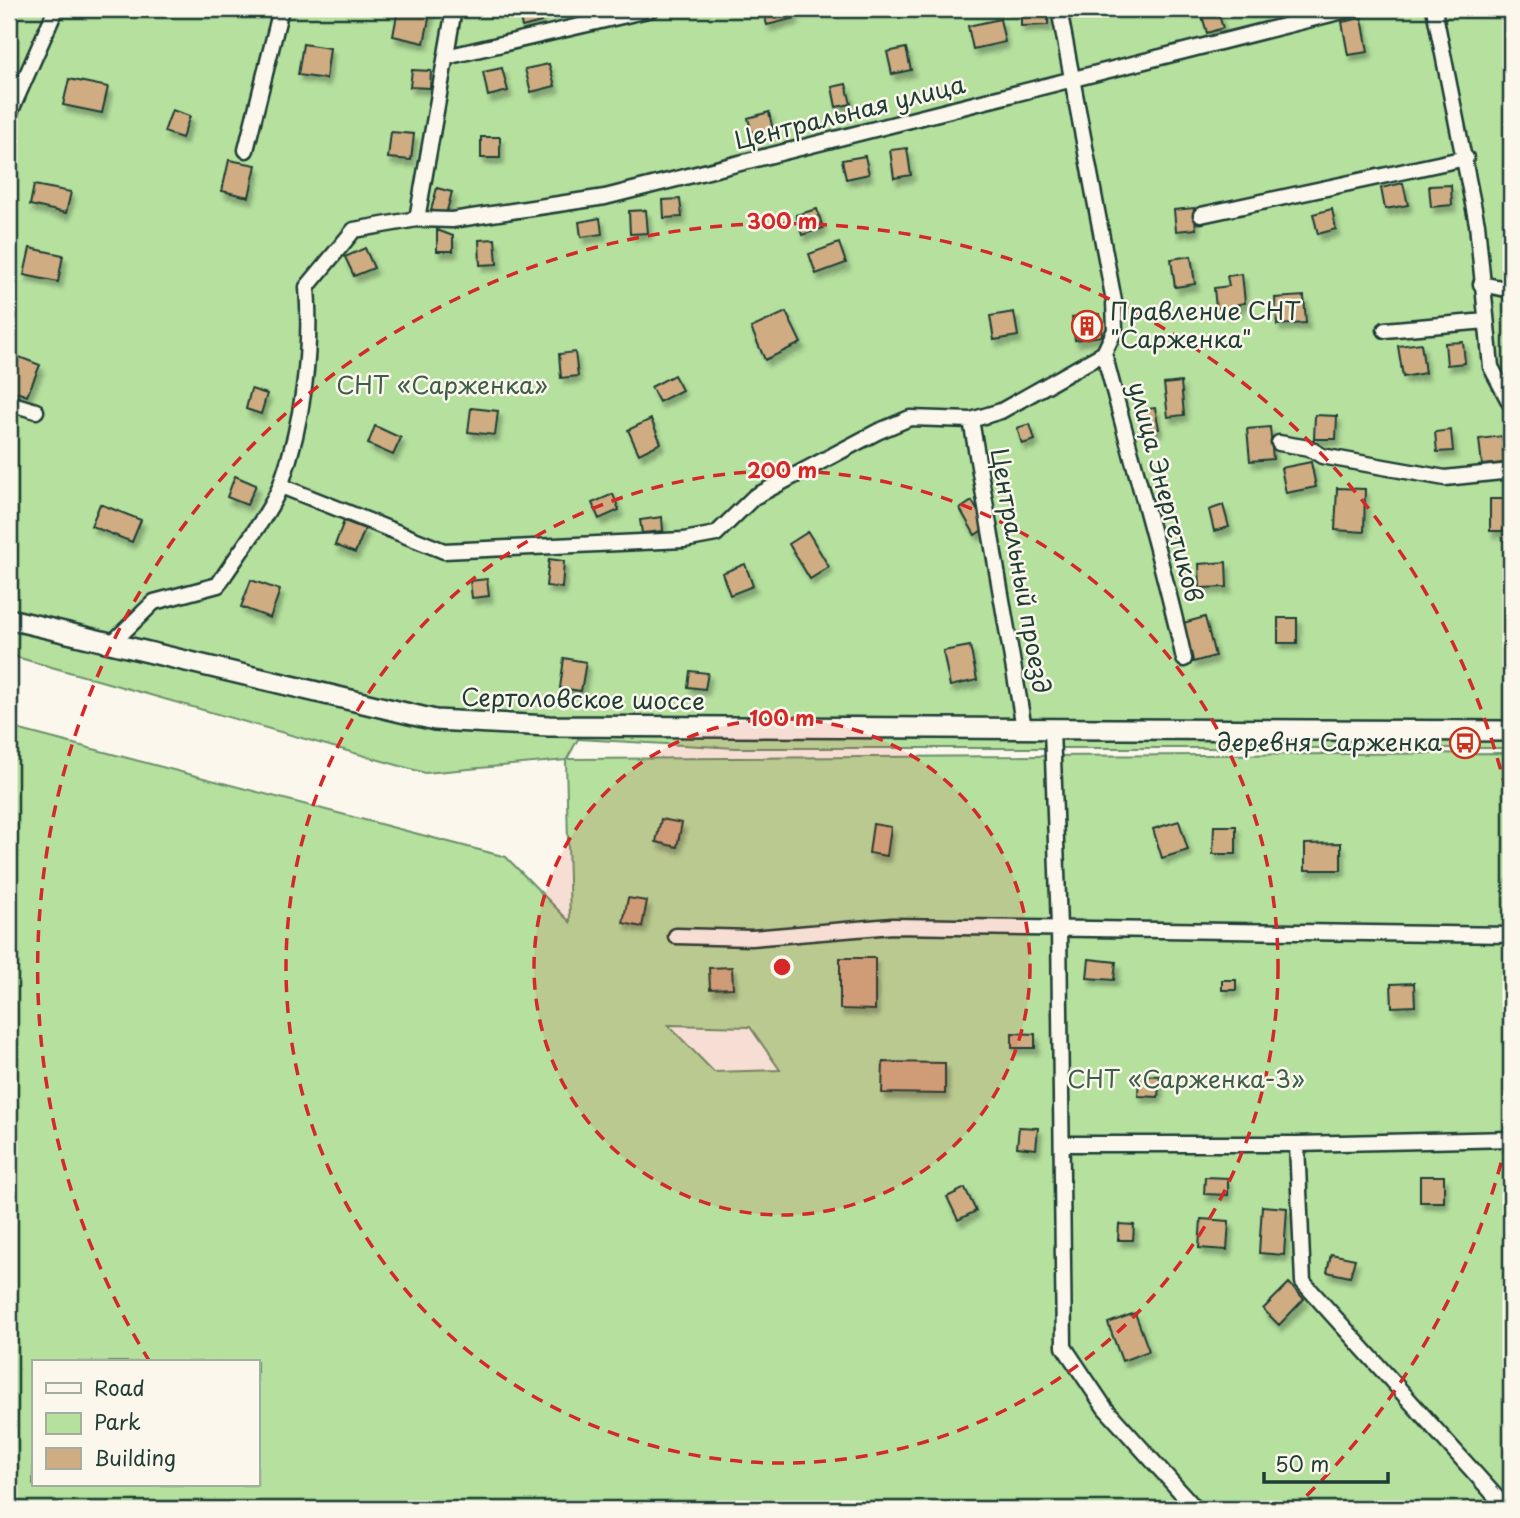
<svg xmlns="http://www.w3.org/2000/svg" width="1520" height="1518" font-family="'Playpen Sans',sans-serif">
<defs>
<filter id="shadow"><feDropShadow dx="3.5" dy="6" stdDeviation="2" flood-color="#0004"/></filter>
</defs>
<rect width="100%" height="100%" fill="#fbf7ec"/>
<filter id="ink" filterUnits="userSpaceOnUse"><feTurbulence type="fractalNoise" baseFrequency=".0143" numOctaves="2"/><feDisplacementMap in="SourceGraphic" scale="14" xChannelSelector="R" yChannelSelector="G"/><feConvolveMatrix kernelMatrix="1 2 1 2 8 2 1 2 1" color-interpolation-filters="sRGB"/></filter>
<g filter="url(#ink)">
<path fill="#b5e09e" stroke="#6a8e69" stroke-width="2" fill-rule="evenodd" d="M9 9H1511V748H736L578 739 567 759 1511 753V1509H9V727L506 857 570 922 566 760 425 773 9 655ZM668 1025 750 1027 780 1070 714 1072ZM33 1362H257V1485H33Z"/>
<path fill="#cfac82" stroke="#1f3d34" stroke-width="2" filter="url(#shadow)" d="M398 9H431L424 43 393 36Z
M518 9H538L541 22 522 27Z
M763 9H793L795 18 767 25Z
M1200 9H1217L1223 28 1207 33Z
M1021 13H1048V25L1021 26Z
M1362 18 1368 52 1348 55 1342 22Z
M1000 19 1005 42 973 49 968 26Z
M303 44 330 48 326 79 298 75Z
M906 48 911 70 892 74 887 52Z
M549 64 555 86 531 92 525 69Z
M502 68 508 91 488 96 483 72Z
M412 70 431 71 430 88 410 87Z
M69 79 108 87 102 113 63 105Z
M846 84 851 104 836 107 832 87Z
M172 110 190 116 182 138 164 132Z
M769 112 773 131 753 137 748 118Z
M391 132 414 134 411 160 388 158Z
M481 137H500V158H481Z
M907 148 911 175 894 178 890 150Z
M865 156 869 174 846 179 842 160Z
M229 160 256 165 249 197 222 191Z
M1403 183 1408 205 1385 209 1381 188Z
M34 185 71 192 66 213 30 205Z
M1451 185 1452 205 1431 207 1429 186Z
M437 188 452 192 446 214 431 210Z
M680 199 682 217 664 218 663 200Z
M1194 208 1196 229 1176 231 1174 210Z
M817 209 823 228 802 235 796 215Z
M1332 209 1336 229 1318 234 1313 214Z
M646 210 648 233 630 234 629 211Z
M600 218 602 234 581 237 579 222Z
M437 230 453 236V251H437Z
M495 239 497 264 480 265 479 240Z
M839 243 846 263 816 274 809 254Z
M30 248 63 255 58 282 24 275Z
M365 248 374 268 354 276 345 257Z
M1191 256 1195 284 1175 287 1171 259Z
M1242 274 1245 303 1238 304 1239 311 1226 312 1225 307 1216 308 1214 288 1229 286 1227 276Z
M1304 296 1306 323 1277 325 1275 298Z
M786 312 801 343 765 360 751 328Z
M1014 312 1018 336 994 340 990 316Z
M1099 314 1102 336 1075 340 1072 317Z
M1463 342 1465 363 1447 365 1445 343Z
M1421 343 1425 373 1403 377 1398 346Z
M575 352 578 376 561 378 559 354Z
M14 355 40 365 27 396 9 389V368Z
M674 375 682 390 659 402 651 387Z
M1181 382 1184 415 1168 417 1164 384Z
M251 389 267 394 261 414 246 409Z
M471 408 498 411 495 435 468 432Z
M1155 408 1159 429 1142 432 1138 410Z
M1315 415 1337 416 1336 439H1314Z
M651 419 661 443 639 454 628 430Z
M1030 424 1035 440 1022 444 1017 428Z
M375 426 401 438 393 455 368 444Z
M1270 427 1273 459 1250 461 1247 429Z
M1451 430 1453 451 1437 452 1435 432Z
M1502 436 1505 463 1482 465 1479 439Z
M1311 462 1316 487 1286 493 1281 468Z
M235 476 256 485 247 505 227 497Z
M1337 488 1365 489 1364 532 1335 530Z
M613 494 619 510 599 519 592 503Z
M1490 499H1511V531H1490Z
M972 501 987 527 975 535 960 509Z
M100 504 141 520 132 542 91 526Z
M1223 505 1229 527 1214 531 1209 510Z
M662 517 663 531 642 533 640 520Z
M344 521 365 529 355 553 335 545Z
M808 532 829 567 810 579 789 544Z
M549 559 564 561 562 588 546 586Z
M1226 562 1227 587 1200 588 1199 564Z
M745 564 753 586 730 595 722 573Z
M487 579 489 596 472 598 470 581Z
M251 580 280 590 270 618 241 607Z
M1205 617 1215 656 1193 662 1183 623Z
M1278 618H1297V643H1278Z
M970 646 977 680 950 686 943 651Z
M564 658 586 662 581 691 560 688Z
M690 671 708 673 705 689 688 687Z
M661 819 682 823 677 847 656 842Z
M1179 821 1188 850 1162 858 1153 829Z
M873 824 891 827 887 856 869 853Z
M1214 826H1236V854H1213Z
M1341 843V870H1305V844Z
M628 898 647 901 642 927 623 923Z
M840 958H875V1010L840 1009Z
M1089 959 1116 962 1114 980 1087 978Z
M732 967 733 988 710 989 709 968Z
M1222 980H1236V990H1222Z
M1414 983 1415 1006 1392 1007 1391 984Z
M1012 1033 1035 1034V1048H1012Z
M883 1062 945 1063V1094L882 1093Z
M1139 1075 1160 1076 1158 1097 1138 1096Z
M1019 1127 1038 1128 1036 1149 1017 1147Z
M1420 1176H1444V1202H1420Z
M1205 1177 1228 1178V1195L1204 1194Z
M965 1188 976 1211 958 1220 947 1197Z
M1262 1206 1287 1208 1284 1255 1259 1253Z
M1201 1219 1229 1221 1227 1250 1199 1248Z
M1119 1224 1134 1225 1133 1240H1118Z
M1331 1254 1355 1259 1350 1277 1327 1272Z
M1289 1283 1304 1299 1279 1325 1263 1309Z
M1135 1313 1149 1351 1122 1361 1108 1323Z"/>
<g fill="none" stroke-linecap="round" stroke-linejoin="round">
<g stroke="#1f3d34" stroke-width="19">
<path id="minor" d="M1059 9 1114 301 1115 330 1104 353C1130 455 1162 556 1184 659
M1434 9 1477 224 1491 367 1511 405
M446 57 652 9
M9 115 56 9
M246 150 281 9
M1201 215 1466 158
M417 219 454 9
M1481 284 1511 290
M1385 330 1486 321
M9 403 36 411
M971 420 1024 728
M1279 443 1309 448 1322 456 1445 478 1511 471
M281 486 444 551 684 540 716 534 754 497 877 432 910 418 971 420 1001 411 1104 353
M111 644 154 602 218 585C235 558 272 511 281 484 303 422 312 352 307 287L354 230 417 219 452 220 605 197 1351 9
M1052 729 1059 927 1064 1347 1105 1408 1196 1509
M676 936 752 938 892 926 1511 935
M1063 1144H1297L1511 1139
M1297 1144 1303 1282 1507 1509"/>
</g>
<g stroke="#1f3d34" stroke-width="24">
<path id="secondary" d="M9 619 435 720 549 726 1511 731"/>
</g>
<use href="#minor" stroke="#fbf7ec" stroke-width="14"/>
<use href="#secondary" stroke="#fbf7ec" stroke-width="19"/>
</g>
</g>
<circle cx="782" cy="967" r="248" fill="#d62828" fill-opacity=".12"/>
<g fill="none" stroke="#d62828" stroke-width="3.5" stroke-dasharray="12 9">
<circle cx="782" cy="967" r="248"/>
<circle cx="782" cy="967" r="496"/>
<path d="M1511 1122A745 745 0 0 1 1295 1507M150 1362A745 745 0 1 1 1511 812"/>
</g>
<defs>
<g id="building-ring" transform="scale(1.575)"><circle r="9.5" fill="#fbf7ec" stroke="#c8321e" stroke-width="1.5"/><path d="M-4-6H4V6H1V3H-1V6H-4ZM-2.5-4.3h1.7v1.8h-1.7ZM.8-4.3h1.7v1.8H.8ZM-2.5-1h1.7V.8h-1.7ZM.8-1h1.7V.8H.8Z" fill="#c8321e"/></g>
<g id="bus-ring" transform="scale(1.575)"><circle r="9.5" fill="#fbf7ec" stroke="#c8321e" stroke-width="1.5"/><path d="M-5-6H5V4H4V6H2V4H-2V6H-4V4H-5ZM-3.5-4V0h7V-4ZM-3.5 1.2v1.5H-2V1.2ZM2 1.2v1.5H3.5V1.2Z" fill="#c8321e"/></g>
</defs>
<g fill-rule="evenodd">
<use href="#building-ring" x="1087" y="326"/>
<use href="#bus-ring" x="1465" y="743"/>
</g>
<g text-anchor="middle" stroke-width="5" stroke-linejoin="round" paint-order="stroke">
<g font-size="24" fill="#1f3d34" stroke="#fbf7ec">
<text transform="translate(850 113) rotate(-14)" y="8">Центральная улица</text>
<text transform="translate(1165 492) rotate(75)" y="8">улица Энергетиков</text>
<text transform="translate(1020 571) rotate(80)" y="8">Центральный проезд</text>
<text transform="translate(583 700) rotate(1)" y="8">Сертоловское шоссе</text>
</g>
<g font-size="24" fill="#1f3d34" stroke="#fbf7ec" text-anchor="start">
<text x="1110" y="320">Правление СНТ<tspan x="1110" dy="28">"Сарженка"</tspan></text>
<text x="1442" y="751" text-anchor="end">деревня Сарженка</text>
</g>
<g font-size="24" fill="#3d5e49" stroke="#fbf7ec">
<text x="442" y="394">СНТ «Сарженка»</text>
<text x="1186" y="1088">СНТ «Сарженка-3»</text>
</g>
</g>
<circle cx="782" cy="967" r="10" fill="#d62828" stroke="#fbf7ec" stroke-width="3.5"/>
<g font-size="21" text-anchor="middle" font-weight="bold" fill="#d62828" stroke="#fbf7ec" stroke-width="5" stroke-linejoin="round" paint-order="stroke">
<text x="782" y="229">300 m</text>
<text x="782" y="478">200 m</text>
<text x="782" y="726">100 m</text>
</g>
<rect width="1520" height="1518" fill="none" stroke="#fbf7ec" stroke-width="35"/>
<rect x="18" y="18" width="1485" height="1483" fill="none" stroke="#1f3d34" stroke-width="2.5" filter="url(#ink)"/>
<rect x="32" y="1360" width="228" height="126" fill="#fbf7ec" stroke="#a3ada2" stroke-width="2"/>
<rect x="46" y="1383" width="35" height="10" fill="#fbf7ec" stroke="#a3ada2" stroke-width="2"/>
<text x="94" y="1396" font-size="21" fill="#1f3d34">Road</text>
<rect x="46" y="1413" width="35" height="21" fill="#b5e09e" stroke="#a3ada2" stroke-width="2"/>
<text x="94" y="1430" font-size="21" fill="#1f3d34">Park</text>
<rect x="46" y="1448" width="35" height="21" fill="#cfac82" stroke="#a3ada2" stroke-width="2"/>
<text x="94" y="1466" font-size="21" fill="#1f3d34">Building</text>
<path d="M1264 1472v10h124v-10" fill="none" stroke="#1f3d34" stroke-width="3.5"/>
<text x="1275" y="1472" font-size="21" fill="#1f3d34" stroke="#fbf7ec" stroke-width="5" paint-order="stroke">50 m</text>
</svg>
